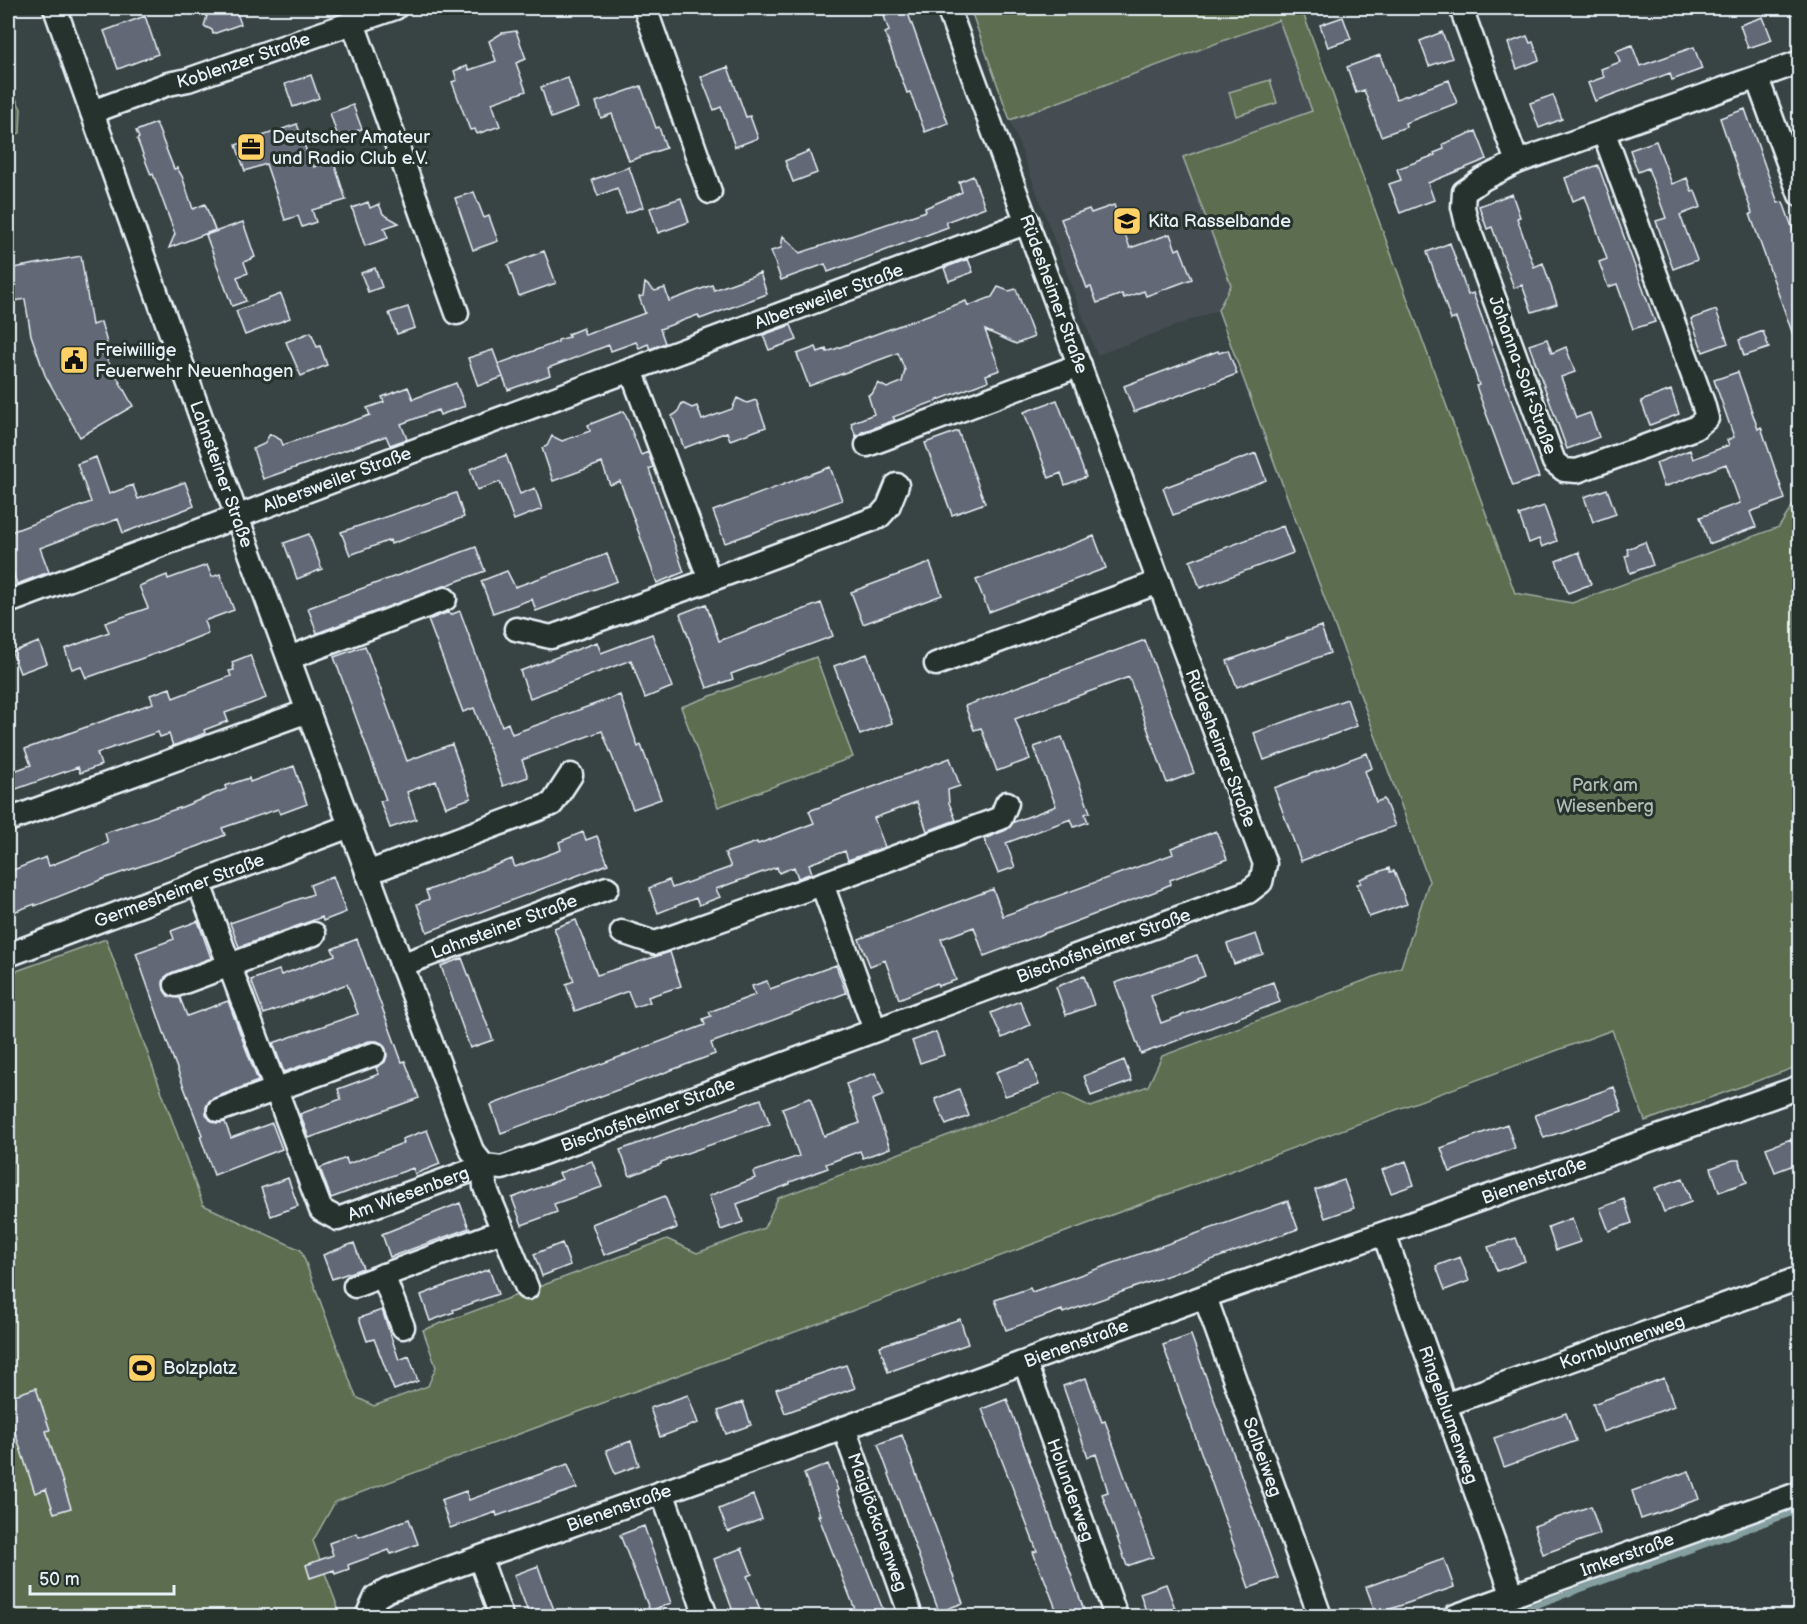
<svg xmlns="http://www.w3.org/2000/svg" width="1807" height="1624" font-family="'Balsamiq Sans',sans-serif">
<rect width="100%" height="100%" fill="#384343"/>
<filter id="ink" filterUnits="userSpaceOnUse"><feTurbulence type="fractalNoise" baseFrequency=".0167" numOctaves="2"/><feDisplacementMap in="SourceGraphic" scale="12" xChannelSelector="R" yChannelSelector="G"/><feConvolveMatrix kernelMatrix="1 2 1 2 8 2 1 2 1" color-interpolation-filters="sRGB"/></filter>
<g filter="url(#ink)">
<path fill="#454e52" d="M1279 20 1313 111 1183 157 1231 285 1218 310 1097 355 1010 120Z"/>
<path fill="#5d6d4f" stroke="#a2afa4" stroke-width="1.5" d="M970 8H1315L1303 13 1515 593 1572 603 1779 527 1799 496V1066L1645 1121 1612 1030 335 1502 313 1541 341 1616H8V974L106 939 203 1205 301 1250 356 1397 374 1406 428 1386 436 1367 423 1330 667 1239 697 1253 764 1228 778 1198 1062 1093 1091 1107 1148 1086 1162 1056 1401 967 1429 881 1218 310 1231 285 1183 157 1312 111 1279 20 1010 120Z
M1270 80 1277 103 1236 116 1229 92Z
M8 83 21 109 20 133 8 137Z
M816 657 853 757 718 807 681 707Z"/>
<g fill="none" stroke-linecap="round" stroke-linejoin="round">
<path stroke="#859fa1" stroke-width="6" d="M1506 1616 1800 1510"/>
</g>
<path fill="#626876" stroke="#e8f1f8" stroke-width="1.5" d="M204 8H235L241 24 213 34 212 30 204 26 207 16Z
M906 8 948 123 925 132 910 92 907 93 885 33 889 31 884 16Z
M145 16 158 54 118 69 104 31Z
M1343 17 1351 39 1328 47 1320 25Z
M1763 17 1772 40 1748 48 1740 25Z
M516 31 526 59 516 63 526 91 492 103 500 126 477 134 475 129 470 130 452 82 457 80 454 71 467 66 469 70 496 61 489 41 502 33Z
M1442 32 1452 58 1429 66 1420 41Z
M1527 36 1530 43 1533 42 1539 60 1517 69 1508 43Z
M1632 45 1640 66 1694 47 1702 69 1672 80 1670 73 1595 101 1588 83 1604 77 1601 69 1620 62 1616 51Z
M1380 55 1396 99 1449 80 1457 103 1405 123 1406 127 1381 136 1364 90 1356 93 1347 67Z
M728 67 746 117 750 116 758 138 735 147 721 107 714 110 701 77Z
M311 75 319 98 293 107 285 84Z
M568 78 578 108 551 118 541 87Z
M641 86 656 128 659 127 666 148 629 161 612 114 601 118 596 102Z
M1553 95 1562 119 1539 128 1530 103Z
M353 105 362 129 338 137 330 113Z
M1745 109 1778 203 1783 202 1800 249V346H1797L1750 214 1752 213 1720 118Z
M156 123 174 169 177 168 182 176 193 209 205 204 215 230 169 248 175 234 153 174 151 175 137 139 139 138 136 131Z
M297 124 311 164 313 163 314 167 333 160 346 200 312 210 316 222 302 227 298 216 285 220 266 164 245 171 236 145Z
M1476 131 1487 159 1428 183 1434 200 1400 213 1389 184 1401 180 1397 169 1435 155 1434 153 1444 149 1443 144Z
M1656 141 1672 184 1687 178 1692 192 1695 191 1701 207 1680 215 1697 260 1673 269 1656 221 1666 218 1648 168 1638 172 1630 150Z
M809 151 817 173 793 182 785 161Z
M1598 165 1655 322 1633 329 1617 284 1608 287 1599 262 1607 259 1585 196 1573 201 1565 178Z
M629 167 643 207 626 213 617 188 598 196 592 180Z
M973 176 985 207 946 222 948 227 828 272 825 264 781 280 771 251 781 248 783 236 800 253 926 211 925 208 962 192 959 182Z
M474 192 484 218 489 216 498 241 473 250 455 198Z
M1512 194 1520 217 1517 218 1534 267 1543 263 1557 304 1532 312 1522 285 1514 288 1492 227 1487 229 1479 206Z
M681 198 689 222 658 233 650 208Z
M368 202 370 208 379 204 383 214 399 223 384 228 388 238 365 246 352 208Z
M1114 205 1130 248 1170 234 1176 250 1180 248 1192 279 1146 296 1144 291 1124 298 1122 294 1097 303 1091 287 1087 288 1061 219 1089 209 1091 213Z
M243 222 255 257 244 262 248 273 237 277 246 301 232 306 206 235Z
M1450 243 1468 295 1473 293 1539 477 1513 486 1476 386 1479 385 1469 355 1456 318 1451 320 1427 252Z
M544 251 556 283 519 296 508 265Z
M81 256 92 325 101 322 107 343 99 345 133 406 80 437 45 375 31 335 25 299 8 302V269Z
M968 259 973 272 949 281 944 268Z
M375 268 382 287 368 292 361 273Z
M760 273 767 294 700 319 698 315 660 329 665 343 650 349 648 344 639 348 636 342 611 351 609 345 548 368 550 375 508 390 498 364 558 342V340L569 337 568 334 583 328 585 335 645 313 639 297 643 296 645 283 655 291 665 288 669 301 712 285 714 290Z
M998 287 1009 291 1016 289 1034 337 1016 344 985 330 1000 370 986 375 988 381 893 417 895 420 862 432 856 437 851 423 874 414 868 395 872 394 878 383 887 388 902 382 905 370 898 353 809 386 797 354 816 347 818 352 826 349 827 352 966 301 968 306 992 297Z
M281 294 290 318 245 335 236 311Z
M408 307 415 328 397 334 389 313Z
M1716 310 1728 343 1703 352 1691 319Z
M791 325 797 340 769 350 763 335Z
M1763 331 1769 348 1744 356 1739 340Z
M311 332 317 347 320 346 327 365 301 376 286 342Z
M1547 339 1552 353 1566 347 1575 372 1561 377 1576 418 1590 413 1599 437 1567 449 1529 345Z
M493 350 503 377 478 386 468 358Z
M1228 350 1237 374 1134 412 1124 386 1218 351 1219 353Z
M1738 372 1758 429 1761 427 1785 499 1750 512 1756 527 1709 544 1700 517 1740 503 1726 464 1664 487 1656 463 1690 450 1693 459 1729 445 1727 440 1734 437 1714 380Z
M456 383 465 406 440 415 438 410 401 424 407 439 390 445 386 436 263 479 253 449 264 444 270 434 281 440 283 445 370 415 367 408 384 402 382 397 408 387 413 399Z
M1671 390 1679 414 1650 425 1641 401Z
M737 398 747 403 756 400 766 427 730 440 727 432 684 448 672 416 677 413 682 403 692 408 697 406 702 420 732 409Z
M1057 400 1086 477 1065 485 1061 473 1049 478 1024 412Z
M624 411 641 455 648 452 653 467 649 469 684 572 657 583 620 481 610 485 602 463 553 481 542 448 547 446 552 436 562 441 590 431 588 425Z
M958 431 985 503 952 515 925 443Z
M1256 453 1266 480 1173 515 1163 488Z
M506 455 520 494 535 488 542 509 514 520 500 482 477 490 470 469Z
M96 457 109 494 133 485 138 499 185 482 194 506 123 533 118 519 40 548 49 572 17 584 8 559V533L91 502 77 464Z
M830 467 842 500 725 543 713 511Z
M1607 489 1616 514 1593 522 1584 497Z
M456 493 464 517 391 544 390 540 350 555 341 532Z
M1544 506 1557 541 1542 547 1539 539 1529 543 1519 515Z
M1283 526 1293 553 1200 588 1190 561Z
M309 534 322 569 297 579 284 543Z
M1094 536 1106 568 989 612 976 580Z
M1645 542 1653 565 1630 573 1625 556 1629 555 1627 549Z
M476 547 485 571 317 633 308 608Z
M1579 552 1591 584 1568 593 1556 561Z
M607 554 617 581 536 611 532 599 493 613 481 581 507 571 515 587Z
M930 563 942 595 863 624 851 592Z
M207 565 212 577 220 574 234 610 204 621 208 633 163 651 86 678 81 666 72 669 65 649 109 632 105 623 148 608 139 586 167 575 168 579Z
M821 603 833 636 731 674 733 679 707 688 680 614 706 604 719 641Z
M460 611 502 726 508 723 512 734 620 695 638 747 641 745 661 799 633 809 602 731 522 760 528 777 503 786 474 708 463 712 428 620 449 612 450 615Z
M1321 626 1330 653 1237 687 1227 661Z
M652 634 672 687 645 698 631 660 530 698 520 671 597 642 601 653Z
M1145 640 1194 773 1167 783 1129 677 1015 719 1030 759 997 771 981 728 974 730 965 706Z
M39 642 47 663 20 673 12 652Z
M365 646 407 761 452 744 471 798 446 807 436 781 407 792 416 819 390 828 380 801 386 800 334 657Z
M867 654 892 723 860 735 834 666Z
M250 655 266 698 225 713 228 721 204 730 205 733 173 746 169 734 160 737 158 732 97 753 101 765 80 773 78 767 8 792V773L31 765 25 749 153 703 150 695 170 688 173 698 231 676 229 671 234 670 232 662Z
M1347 699 1357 726 1264 760 1254 733Z
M1062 737 1090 812 1085 814 1088 822 1074 827 1071 819 1006 843 1015 867 998 873 984 839 1006 830 1014 822 1056 806 1034 747Z
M1367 753 1372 768 1365 771 1376 802 1384 799 1395 826 1301 861 1274 788Z
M950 758 960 786 948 790 949 803 956 820 927 831 917 802 874 818 885 847 848 860 845 851 809 864 812 873 798 878 794 867 779 873 777 867 716 889 720 897 699 905 696 898 658 913 649 888 669 880 672 888 731 867 725 853 757 842 758 844 814 823 809 811Z
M294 766 307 804 280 814 278 809 222 828 225 835 199 846 103 879 35 906V904L8 914V872L46 857 49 866 108 843 105 833 182 807 226 789 225 786 249 778 250 782Z
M1216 831 1227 859 1170 880 1171 884 1162 888V889L984 956 974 927 941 939 956 980 938 986 937 983 899 999 885 960 870 966 859 939 993 889 1003 916 1173 854 1171 848Z
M583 832 586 840 597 836 608 864 427 932 417 904 429 899 426 891 512 859 515 867 550 854 561 850 559 842Z
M1389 868 1390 872 1394 871 1407 904 1369 917 1357 884 1361 883 1360 879Z
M333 876 346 912 323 921 322 917 239 947 230 923 313 894 310 885Z
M576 920 597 975 670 952 681 986 648 997 650 1002 634 1007 628 991 575 1011 566 984 574 981 554 928Z
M198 921 211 958 171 973 165 977 163 982 164 990 168 996 180 998 187 1016 228 1001 258 1081 214 1098 209 1101 206 1107V1114L210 1120 216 1123 225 1122 231 1138 272 1123 282 1149 214 1175 200 1136 202 1135 170 1050 136 953 174 939 171 931Z
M1256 934 1263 954 1234 964 1227 944Z
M357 939 402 1062 405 1061 419 1098 309 1138 300 1114 341 1099 338 1089 379 1074 376 1068 385 1062 387 1056 386 1049 382 1043 377 1041H369L284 1072 273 1043 358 1014 347 984 264 1014 251 980 279 970 281 975 335 955 332 949Z
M1197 955 1205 976 1151 996 1161 1023 1273 982 1280 1002 1141 1054 1115 983Z
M462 958 493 1040 470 1048 441 966Z
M836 965 846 993 711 1043 715 1054 501 1133 491 1105 705 1025 703 1019 711 1016 709 1012 755 995 752 986 767 981 770 989Z
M1084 976 1094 1005 1066 1015 1056 987Z
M1020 1001 1030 1025 1002 1038 991 1013Z
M936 1032 944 1055 920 1063 912 1041Z
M1030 1060 1039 1085 1005 1096 996 1072Z
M1124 1060 1132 1081 1091 1096 1084 1076Z
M875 1073 884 1095 872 1100 890 1148 863 1158 860 1151 826 1164 828 1168 790 1182V1184L737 1204 743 1222 721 1230 709 1196 755 1178 753 1172 799 1156 782 1108 810 1098 824 1136 851 1126 860 1123 846 1084Z
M1614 1087 1622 1111 1544 1138 1535 1115Z
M959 1089 969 1116 946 1125 935 1099Z
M761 1099 770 1124 661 1162V1164L630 1176 620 1150Z
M1507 1124 1515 1148 1450 1172 1441 1148Z
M427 1130 440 1164 415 1174 413 1168 331 1198 320 1168 346 1158 348 1164 403 1143 402 1139Z
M1791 1139 1799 1163 1775 1172 1766 1148Z
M1733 1160H1739L1747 1182 1719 1192 1711 1168Z
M592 1161 602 1187 554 1204 557 1212 522 1225 512 1198 562 1179 559 1173Z
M1406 1161 1414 1185 1391 1193 1382 1170Z
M288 1178 298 1206 271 1216 261 1188Z
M1683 1178 1691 1202 1664 1212 1655 1188Z
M1344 1180 1354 1208 1325 1218 1315 1190Z
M665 1196 677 1228 604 1255 592 1224Z
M1624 1199 1632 1223 1609 1231 1600 1208Z
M1288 1201 1298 1229 1063 1313 1062 1310 1006 1330 995 1300 1030 1288 1032 1292Z
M460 1203 469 1228 390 1257 382 1234Z
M1572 1218 1580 1242 1556 1250 1548 1227Z
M1516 1238 1525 1261 1497 1271 1488 1247Z
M354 1243 363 1268 332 1279 323 1255Z
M562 1243 570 1265 542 1276 534 1254Z
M1460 1257 1469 1281 1445 1290 1436 1266Z
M489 1269 498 1294 453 1310 454 1312 430 1321 421 1295Z
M382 1310 399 1360 409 1356 418 1381 394 1390 374 1339 367 1341 359 1318Z
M960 1319 968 1344 888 1372 880 1346Z
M1191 1335 1278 1578 1249 1588 1163 1345Z
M846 1365 855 1388 785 1413 776 1389Z
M1086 1378 1102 1422 1105 1421 1153 1557 1127 1566 1102 1494 1108 1492 1106 1485 1096 1454 1088 1457 1063 1386Z
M1664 1378 1674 1406 1603 1432 1593 1404Z
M36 1388 50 1430 46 1431 71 1508 54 1513 46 1489 35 1493 8 1411V1397Z
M688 1395 698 1423 660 1437 650 1408Z
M1007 1399 1084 1610 1068 1617H1059L1043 1575 1042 1576 1033 1552 1037 1551 982 1409Z
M743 1402 751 1425 726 1434 718 1411Z
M1566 1413 1576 1441 1504 1467 1494 1438Z
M902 1435 963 1603 939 1612 878 1444Z
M631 1441 639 1465 615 1474 606 1450Z
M568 1464 577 1488 497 1516 496 1512 450 1528 441 1500 466 1491 469 1500Z
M828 1464 838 1490 836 1491 886 1617H858L818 1515H820L804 1474Z
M1689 1471 1699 1499 1641 1519 1632 1491Z
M753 1495 762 1519 728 1532 719 1509Z
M1591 1506 1600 1534 1543 1554 1534 1526Z
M409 1519 418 1544 391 1554 389 1550 348 1565 349 1569 335 1574 334 1570 310 1578 306 1565 333 1555 329 1543 357 1533 359 1537Z
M644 1526 671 1603 650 1611 620 1535Z
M742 1548 752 1574 747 1576 763 1617H735L714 1559Z
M1444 1559 1454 1587 1376 1614 1366 1587Z
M538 1566 547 1592 557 1617H530L514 1575Z
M1166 1584 1175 1608 1148 1617 1140 1593Z"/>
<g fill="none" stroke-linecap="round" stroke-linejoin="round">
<g stroke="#e8f1f8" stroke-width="27">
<g id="minor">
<path id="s1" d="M55 8C190 390 328 772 472 1151L484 1166"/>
<path d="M645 8 710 192"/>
<path d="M1461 8 1517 162"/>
<path d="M353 23 457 313"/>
<path d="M1757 78 1800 195"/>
<path id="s2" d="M92 112 168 84 188 80 395 8"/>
<path d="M1604 133 1703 403 1707 418 1695 428 1577 471 1564 470 1554 462 1467 224 1463 207 1464 192 1483 179 1517 162 1800 62"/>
<path d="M631 370 710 580"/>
<path d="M867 445 1080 365"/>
<path id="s3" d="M8 602 1028 222"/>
<path d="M516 629 551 637 710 580 879 517 888 507 897 485"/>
<path d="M289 658 445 599"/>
<path d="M936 664 1159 582"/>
<path d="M8 820 308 711"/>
<path d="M367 873 552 804 571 775"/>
<path id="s4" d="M199 884 321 1210 338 1219 484 1166 502 1168 601 1132 1248 892 1261 882 1265 864 1173 620 948 8"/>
<path d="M822 884 875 1030"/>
<path d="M622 932 655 943 822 884 1001 818 1007 803"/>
<path id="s5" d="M8 955 350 826"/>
<path id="s6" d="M401 965 607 888"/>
<path d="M176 985 314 934"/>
<path d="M219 1110 374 1054"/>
<path d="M484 1166 485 1187 527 1288"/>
<path id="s7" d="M1384 1234 1513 1596"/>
<path d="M383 1275 403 1327"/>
<path d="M355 1286 502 1231"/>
<path id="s8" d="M1205 1297 1320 1616"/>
<path id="s9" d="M1025 1363 1116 1616"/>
<path id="s10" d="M1445 1405 1800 1278"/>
<path id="s11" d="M844 1428 911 1616"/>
<path d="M662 1492 706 1616"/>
<path d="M480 1558 501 1616"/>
<path id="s12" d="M367 1616 376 1597 388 1590 844 1428 1214 1293 1800 1087"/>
<path id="s13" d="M1455 1616 1800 1493"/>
</g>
</g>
<use href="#minor" stroke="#26332d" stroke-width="22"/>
</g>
</g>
<defs>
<g id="office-square" transform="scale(1.5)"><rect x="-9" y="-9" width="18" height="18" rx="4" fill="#ffd166" stroke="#26332d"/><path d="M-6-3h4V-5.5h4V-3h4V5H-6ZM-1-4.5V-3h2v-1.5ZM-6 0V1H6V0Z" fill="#111"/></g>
<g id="school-square" transform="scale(1.5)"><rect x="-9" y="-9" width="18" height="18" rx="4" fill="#ffd166" stroke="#26332d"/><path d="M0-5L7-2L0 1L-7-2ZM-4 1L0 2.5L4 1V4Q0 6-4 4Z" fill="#111"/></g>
<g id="civic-square" transform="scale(1.5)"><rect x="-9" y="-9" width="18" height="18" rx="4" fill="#ffd166" stroke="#26332d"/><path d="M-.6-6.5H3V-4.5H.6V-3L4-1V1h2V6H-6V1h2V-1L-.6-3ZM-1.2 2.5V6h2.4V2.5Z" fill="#111"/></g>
<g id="stadium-square" transform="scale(1.5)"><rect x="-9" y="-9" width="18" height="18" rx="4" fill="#ffd166" stroke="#26332d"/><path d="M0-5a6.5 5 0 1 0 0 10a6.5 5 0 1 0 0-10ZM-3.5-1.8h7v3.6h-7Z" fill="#111"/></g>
</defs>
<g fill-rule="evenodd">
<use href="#office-square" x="251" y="147"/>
<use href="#school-square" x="1127" y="221"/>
<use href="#civic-square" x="74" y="360"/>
<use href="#stadium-square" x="142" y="1368"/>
</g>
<g text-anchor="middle" stroke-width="6" stroke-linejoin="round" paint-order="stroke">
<g font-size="18" fill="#e8f1f8" stroke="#26332d">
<text dy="6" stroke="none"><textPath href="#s2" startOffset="160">Koblenzer Straße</textPath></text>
<text transform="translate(1054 294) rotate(70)" y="6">Rüdesheimer Straße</text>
<text dy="6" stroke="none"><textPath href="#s3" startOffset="876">Albersweiler Straße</textPath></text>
<text transform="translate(1523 375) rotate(70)" y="6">Johanna-Solf-Straße</text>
<text dy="6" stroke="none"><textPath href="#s1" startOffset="495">Lahnsteiner Straße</textPath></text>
<text dy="6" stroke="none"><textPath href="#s3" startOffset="351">Albersweiler Straße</textPath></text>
<text transform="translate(1221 748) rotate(69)" y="6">Rüdesheimer Straße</text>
<text dy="6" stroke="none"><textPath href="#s5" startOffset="183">Germesheimer Straße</textPath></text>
<text dy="6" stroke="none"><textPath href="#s6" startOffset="110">Lahnsteiner Straße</textPath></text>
<text dy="6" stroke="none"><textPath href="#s4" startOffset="1182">Bischofsheimer Straße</textPath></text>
<text dy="6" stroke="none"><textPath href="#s4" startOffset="696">Bischofsheimer Straße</textPath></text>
<text dy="6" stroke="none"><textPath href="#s12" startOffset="1252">Bienenstraße</textPath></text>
<text dy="6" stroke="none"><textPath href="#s4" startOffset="442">Am Wiesenberg</textPath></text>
<text dy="6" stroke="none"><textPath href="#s10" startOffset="188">Kornblumenweg</textPath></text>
<text dy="6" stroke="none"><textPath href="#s12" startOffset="766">Bienenstraße</textPath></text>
<text dy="6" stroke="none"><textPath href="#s7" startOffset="192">Ringelblumenweg</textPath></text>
<text dy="6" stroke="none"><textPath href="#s8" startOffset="170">Salbeiweg</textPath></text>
<text dy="6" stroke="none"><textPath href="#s9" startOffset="135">Holunderweg</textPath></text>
<text dy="6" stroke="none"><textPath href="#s12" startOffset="280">Bienenstraße</textPath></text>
<text dy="6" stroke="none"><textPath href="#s11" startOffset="100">Maiglöckchenweg</textPath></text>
<text dy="6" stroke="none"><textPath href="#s13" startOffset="183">Imkerstraße</textPath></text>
</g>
<g font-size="18" fill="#e8f1f8" stroke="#26332d" text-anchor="start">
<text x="272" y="143">Deutscher Amateur<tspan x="272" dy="21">und Radio Club e.V.</tspan></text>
<text x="1148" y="227">Kita Rasselbande</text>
<text x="95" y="356">Freiwillige<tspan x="95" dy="21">Feuerwehr Neuenhagen</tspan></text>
<text x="163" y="1374">Bolzplatz</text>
</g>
<g font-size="18" fill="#b0bcb4" stroke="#26332d">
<text x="1605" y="791">Park am<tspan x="1605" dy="21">Wiesenberg</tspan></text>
</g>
</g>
<rect width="1807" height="1624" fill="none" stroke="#26332d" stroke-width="30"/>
<rect x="15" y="15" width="1777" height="1594" fill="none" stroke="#e8f1f8" stroke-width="2" filter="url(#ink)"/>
<path d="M30 1585v9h144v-9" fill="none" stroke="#e8f1f8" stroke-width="3"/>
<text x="39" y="1585" font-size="18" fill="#e8f1f8" stroke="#26332d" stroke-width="4.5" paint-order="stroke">50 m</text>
</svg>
